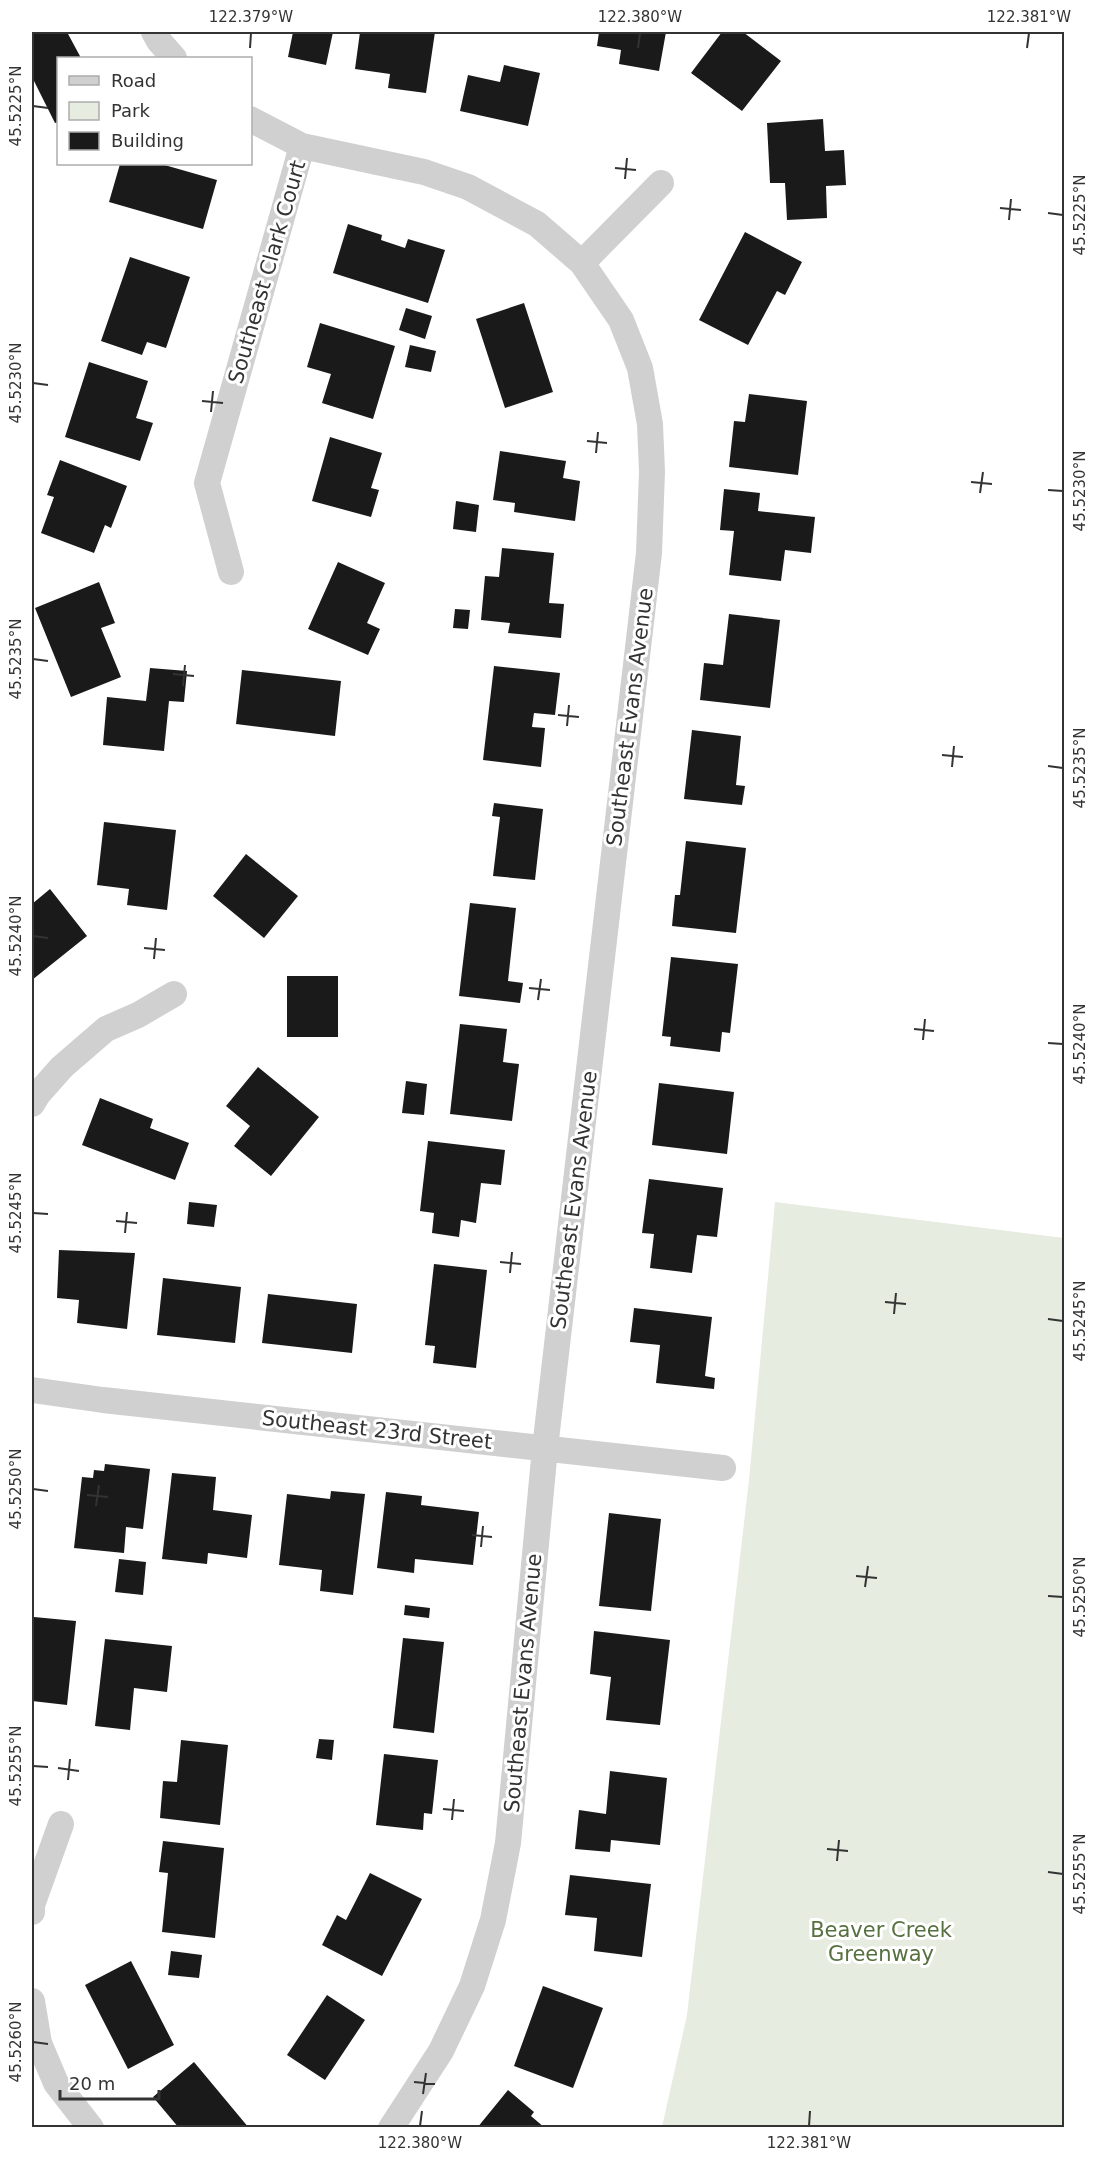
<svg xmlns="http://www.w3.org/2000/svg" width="1096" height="2159" font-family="'DejaVu Sans',sans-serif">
<rect width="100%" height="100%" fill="#fff"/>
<path fill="#e6ecdf" d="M775 1202 1064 1238V2127H662L687 2015 749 1480Z"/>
<path fill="#1a1a1a" d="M37 32H67L81 58H58V122L55 123 32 77V34Z
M293 32H333L326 65 288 57Z
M360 32H435L426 93 388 88 390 74 355 69Z
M599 32H666L659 71 619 64 621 50 597 46Z
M722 32H743L781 61 742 111 691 73Z
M504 65 540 73 528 126 460 111 468 75 500 82Z
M823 119 825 151 844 150 846 185 826 186 827 218 787 220 785 183H770L767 123Z
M120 164H161L217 180 203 229 109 202Z
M348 224 382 235 381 240 405 248 408 239 445 250 428 303 333 273Z
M745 232 802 262 785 295 777 291 748 345 699 320Z
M130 257 190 277 166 348 147 342 142 355 101 341Z
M524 303 553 392 505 408 476 319Z
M406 308 432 316 425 339 399 330Z
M320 323 395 346 373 419 322 403 331 374 307 367Z
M410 345 436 351 431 372 405 367Z
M89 362 148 381 136 418 153 423 140 461 65 437Z
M749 394 807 401 798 475 729 467 734 421 745 422Z
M330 437 382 453 371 488 379 490 371 517 312 501Z
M500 451 566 461 563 478 580 481 575 521 514 512 515 503 493 500Z
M60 460 127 486 111 528 105 525 94 553 41 533 54 497 47 495Z
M724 489 760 493 758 511 815 517 811 553 785 550 781 581 729 575 734 531 720 530Z
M456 501 479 505 476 532 453 529Z
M502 548 554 553 549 603 564 604 561 638 508 633 510 623 481 620 485 576 499 577Z
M338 562 385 583 367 623 380 629 368 655 308 629Z
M99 582 115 623 101 628 121 677 71 697 35 608Z
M455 609 470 610 468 629 453 628Z
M729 614 780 620 770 708 700 700 704 663 723 665Z
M494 666 560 673 555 715 534 713 532 727 545 728 541 767 483 760Z
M150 668 187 671 184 702 169 701 164 751 103 745 107 697 146 701Z
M242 670 341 681 335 736 236 724Z
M692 730 741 736 736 785 745 786 742 805 684 799Z
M494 803 543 809 535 880 493 876 500 817 492 816Z
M104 822 176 830 167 910 127 905 129 889 97 885Z
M686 841 746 848 736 933 672 926 675 895H680Z
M246 854 298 896 264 938 213 896Z
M50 889 87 936 32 980V904Z
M470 903 516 908 508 981 523 983 520 1003 459 996Z
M671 957 738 964 730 1033 722 1032 720 1052 670 1046 671 1037 662 1036Z
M287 976H338V1037H287Z
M460 1024 507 1029 503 1062 519 1064 512 1121 450 1114Z
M258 1067 319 1117 271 1176 234 1146 250 1126 226 1106Z
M406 1081 427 1084 424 1115 402 1113Z
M659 1083 734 1092 727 1154 652 1145Z
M100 1098 153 1119 150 1128 189 1143 175 1180 82 1145Z
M428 1141 505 1150 501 1185 481 1183 476 1223 461 1220 459 1237 432 1233 434 1213 420 1211Z
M649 1179 723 1188 717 1237 697 1235 692 1273 650 1268 654 1234 642 1233Z
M189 1202 217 1205 214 1227 187 1224Z
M59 1250 135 1253 127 1329 77 1323 79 1300 57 1298Z
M434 1264 487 1270 476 1368 433 1363 435 1346 425 1345Z
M163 1278 241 1287 235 1343 157 1335Z
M268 1294 357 1304 352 1353 262 1343Z
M634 1308 712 1317 705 1376 715 1378 714 1389 656 1383 660 1345 630 1342Z
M105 1464 150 1469 143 1529 126 1527 124 1553 74 1548 82 1477 93 1478 94 1470 104 1471Z
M172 1473 216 1477 213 1510 252 1515 247 1558 208 1553 207 1564 162 1559Z
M331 1491 365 1494 353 1595 320 1591 322 1570 279 1565 287 1494 330 1499Z
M386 1492 422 1496 421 1505 479 1512 473 1565 415 1559 414 1573 377 1568Z
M609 1513 661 1519 651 1611 599 1606Z
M119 1559 146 1562 143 1595 115 1592Z
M405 1605 430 1608 429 1618 404 1615Z
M34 1617 76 1621 67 1705 32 1701V1639Z
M594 1631 670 1640 660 1725 606 1720 611 1677 590 1674Z
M403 1638 444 1642 434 1733 393 1728Z
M105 1639 172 1646 167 1692 134 1688 130 1730 95 1726Z
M319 1739 334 1740 332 1760 316 1758Z
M181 1740 228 1745 220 1825 160 1818 163 1781 177 1782Z
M384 1754 438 1760 432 1814 424 1813 423 1830 376 1825Z
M610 1771 667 1778 660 1845 611 1840 610 1852 575 1849 579 1810 606 1814Z
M163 1841 224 1848 215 1938 162 1932 168 1873 159 1872Z
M370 1873 422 1899 382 1976 322 1945 337 1915 346 1920Z
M570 1875 651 1884 642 1957 594 1951 597 1918 565 1915Z
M171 1951 202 1955 199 1978 168 1975Z
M131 1961 174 2045 128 2069 85 1985Z
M543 1986 603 2008 573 2088 514 2066Z
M327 1995 365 2020 325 2080 287 2055Z
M194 2062 249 2128H179L153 2097Z
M508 2090 534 2112 531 2116 545 2128H477Z"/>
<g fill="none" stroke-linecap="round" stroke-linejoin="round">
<path stroke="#d0d0d0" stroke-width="26" d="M154 32 159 41 174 58
M250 119 302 146 424 172 468 187 537 224 582 263 621 320 640 368 650 424 652 472 649 553 545 1448 508 1843 493 1920 472 1986 441 2051 391 2128
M582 263 661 183
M231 572 207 483 302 146
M32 1104 38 1094 62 1067 106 1029 138 1015 174 994
M32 1390 103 1400 723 1468
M32 1912V1905L61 1824
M32 2001 39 2043 56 2083 91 2128"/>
</g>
<path fill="none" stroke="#333" stroke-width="2" d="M250 48 251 33M638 48 640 33M1027 48 1029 33M33 106 48 108M615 168 636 170M625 179 627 158M1000 208 1021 210M1048 213 1063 215M1009 220 1011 199M33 383 48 385M202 401 223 403M211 412 213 391M587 441 607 443M596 453 598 432M971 482 992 484M1048 490 1063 491M980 493 983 472M33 659 48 661M173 674 194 676M183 686 185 665M558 715 579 717M567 726 569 705M942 755 963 757M1048 766 1063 768M952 767 954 746M33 936 48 938M144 948 165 950M154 959 156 938M529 988 550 990M538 1000 541 979M914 1029 934 1031M923 1040 925 1019M1048 1043 1063 1044M33 1213 48 1214M116 1221 137 1223M125 1233 127 1212M500 1262 521 1264M510 1273 512 1252M885 1302 906 1304M894 1314 896 1293M1048 1319 1063 1321M33 1489 48 1491M87 1495 108 1497M96 1506 99 1485M472 1535 492 1537M481 1547 483 1526M856 1576 877 1578M865 1587 868 1566M1048 1596 1063 1597M33 1766 48 1767M58 1768 79 1771M68 1780 70 1759M443 1809 464 1811M452 1820 454 1799M827 1849 848 1851M837 1861 839 1840M1048 1872 1063 1874M33 2042 48 2044M414 2082 435 2084M423 2094 426 2073M420 2126 422 2111M809 2126 810 2111"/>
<g text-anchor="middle" stroke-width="6" stroke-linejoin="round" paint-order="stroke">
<g font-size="21" fill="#333" stroke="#fff">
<text transform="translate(267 272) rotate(-74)" y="7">Southeast Clark Court</text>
<text transform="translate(630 717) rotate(-83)" y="7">Southeast Evans Avenue</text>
<text transform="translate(574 1200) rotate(-83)" y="7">Southeast Evans Avenue</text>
<text transform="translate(377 1430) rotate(6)" y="7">Southeast 23rd Street</text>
<text transform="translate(523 1683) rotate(-85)" y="7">Southeast Evans Avenue</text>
</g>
<g font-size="21" fill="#56703f" stroke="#fff">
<text x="881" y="1937">Beaver Creek<tspan x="881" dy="24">Greenway</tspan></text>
</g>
</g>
<rect width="1096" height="2159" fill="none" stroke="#ffffff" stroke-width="66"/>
<rect x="57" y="57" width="195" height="108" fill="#ffffff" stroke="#adadad" stroke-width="1.5"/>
<rect x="69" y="76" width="30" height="9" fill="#d0d0d0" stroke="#adadad" stroke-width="1.5"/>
<text x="111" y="87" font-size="18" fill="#333333">Road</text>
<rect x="69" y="102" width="30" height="18" fill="#e6ecdf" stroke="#adadad" stroke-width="1.5"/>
<text x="111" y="117" font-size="18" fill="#333333">Park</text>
<rect x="69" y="132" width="30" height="18" fill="#1a1a1a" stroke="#adadad" stroke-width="1.5"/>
<text x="111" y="147" font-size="18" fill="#333333">Building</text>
<path d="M60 2090v9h99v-9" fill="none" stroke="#333333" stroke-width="3"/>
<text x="69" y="2090" font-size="18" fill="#333333" stroke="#ffffff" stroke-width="4.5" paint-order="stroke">20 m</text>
<rect x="33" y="33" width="1030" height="2093" fill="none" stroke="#333" stroke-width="2"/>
<g font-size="15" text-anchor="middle" fill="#333">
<text x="251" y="22">122.379°W</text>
<text x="640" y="22">122.380°W</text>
<text x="1029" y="22">122.381°W</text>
<text transform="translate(16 106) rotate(-90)" y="5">45.5225°N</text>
<text transform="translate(1080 215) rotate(-90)" y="5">45.5225°N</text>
<text transform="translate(16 383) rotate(-90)" y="5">45.5230°N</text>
<text transform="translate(1080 491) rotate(-90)" y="5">45.5230°N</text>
<text transform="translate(16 659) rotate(-90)" y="5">45.5235°N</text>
<text transform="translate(1080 768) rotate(-90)" y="5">45.5235°N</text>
<text transform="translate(16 936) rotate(-90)" y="5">45.5240°N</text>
<text transform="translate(1080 1044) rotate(-90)" y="5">45.5240°N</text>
<text transform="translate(16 1213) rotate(-90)" y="5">45.5245°N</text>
<text transform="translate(1080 1321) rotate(-90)" y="5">45.5245°N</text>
<text transform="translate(16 1489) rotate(-90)" y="5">45.5250°N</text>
<text transform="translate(1080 1597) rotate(-90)" y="5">45.5250°N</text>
<text transform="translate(16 1766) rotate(-90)" y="5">45.5255°N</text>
<text transform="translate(1080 1874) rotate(-90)" y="5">45.5255°N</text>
<text transform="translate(16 2042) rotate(-90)" y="5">45.5260°N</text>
<text x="420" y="2148">122.380°W</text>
<text x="809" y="2148">122.381°W</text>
</g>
</svg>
